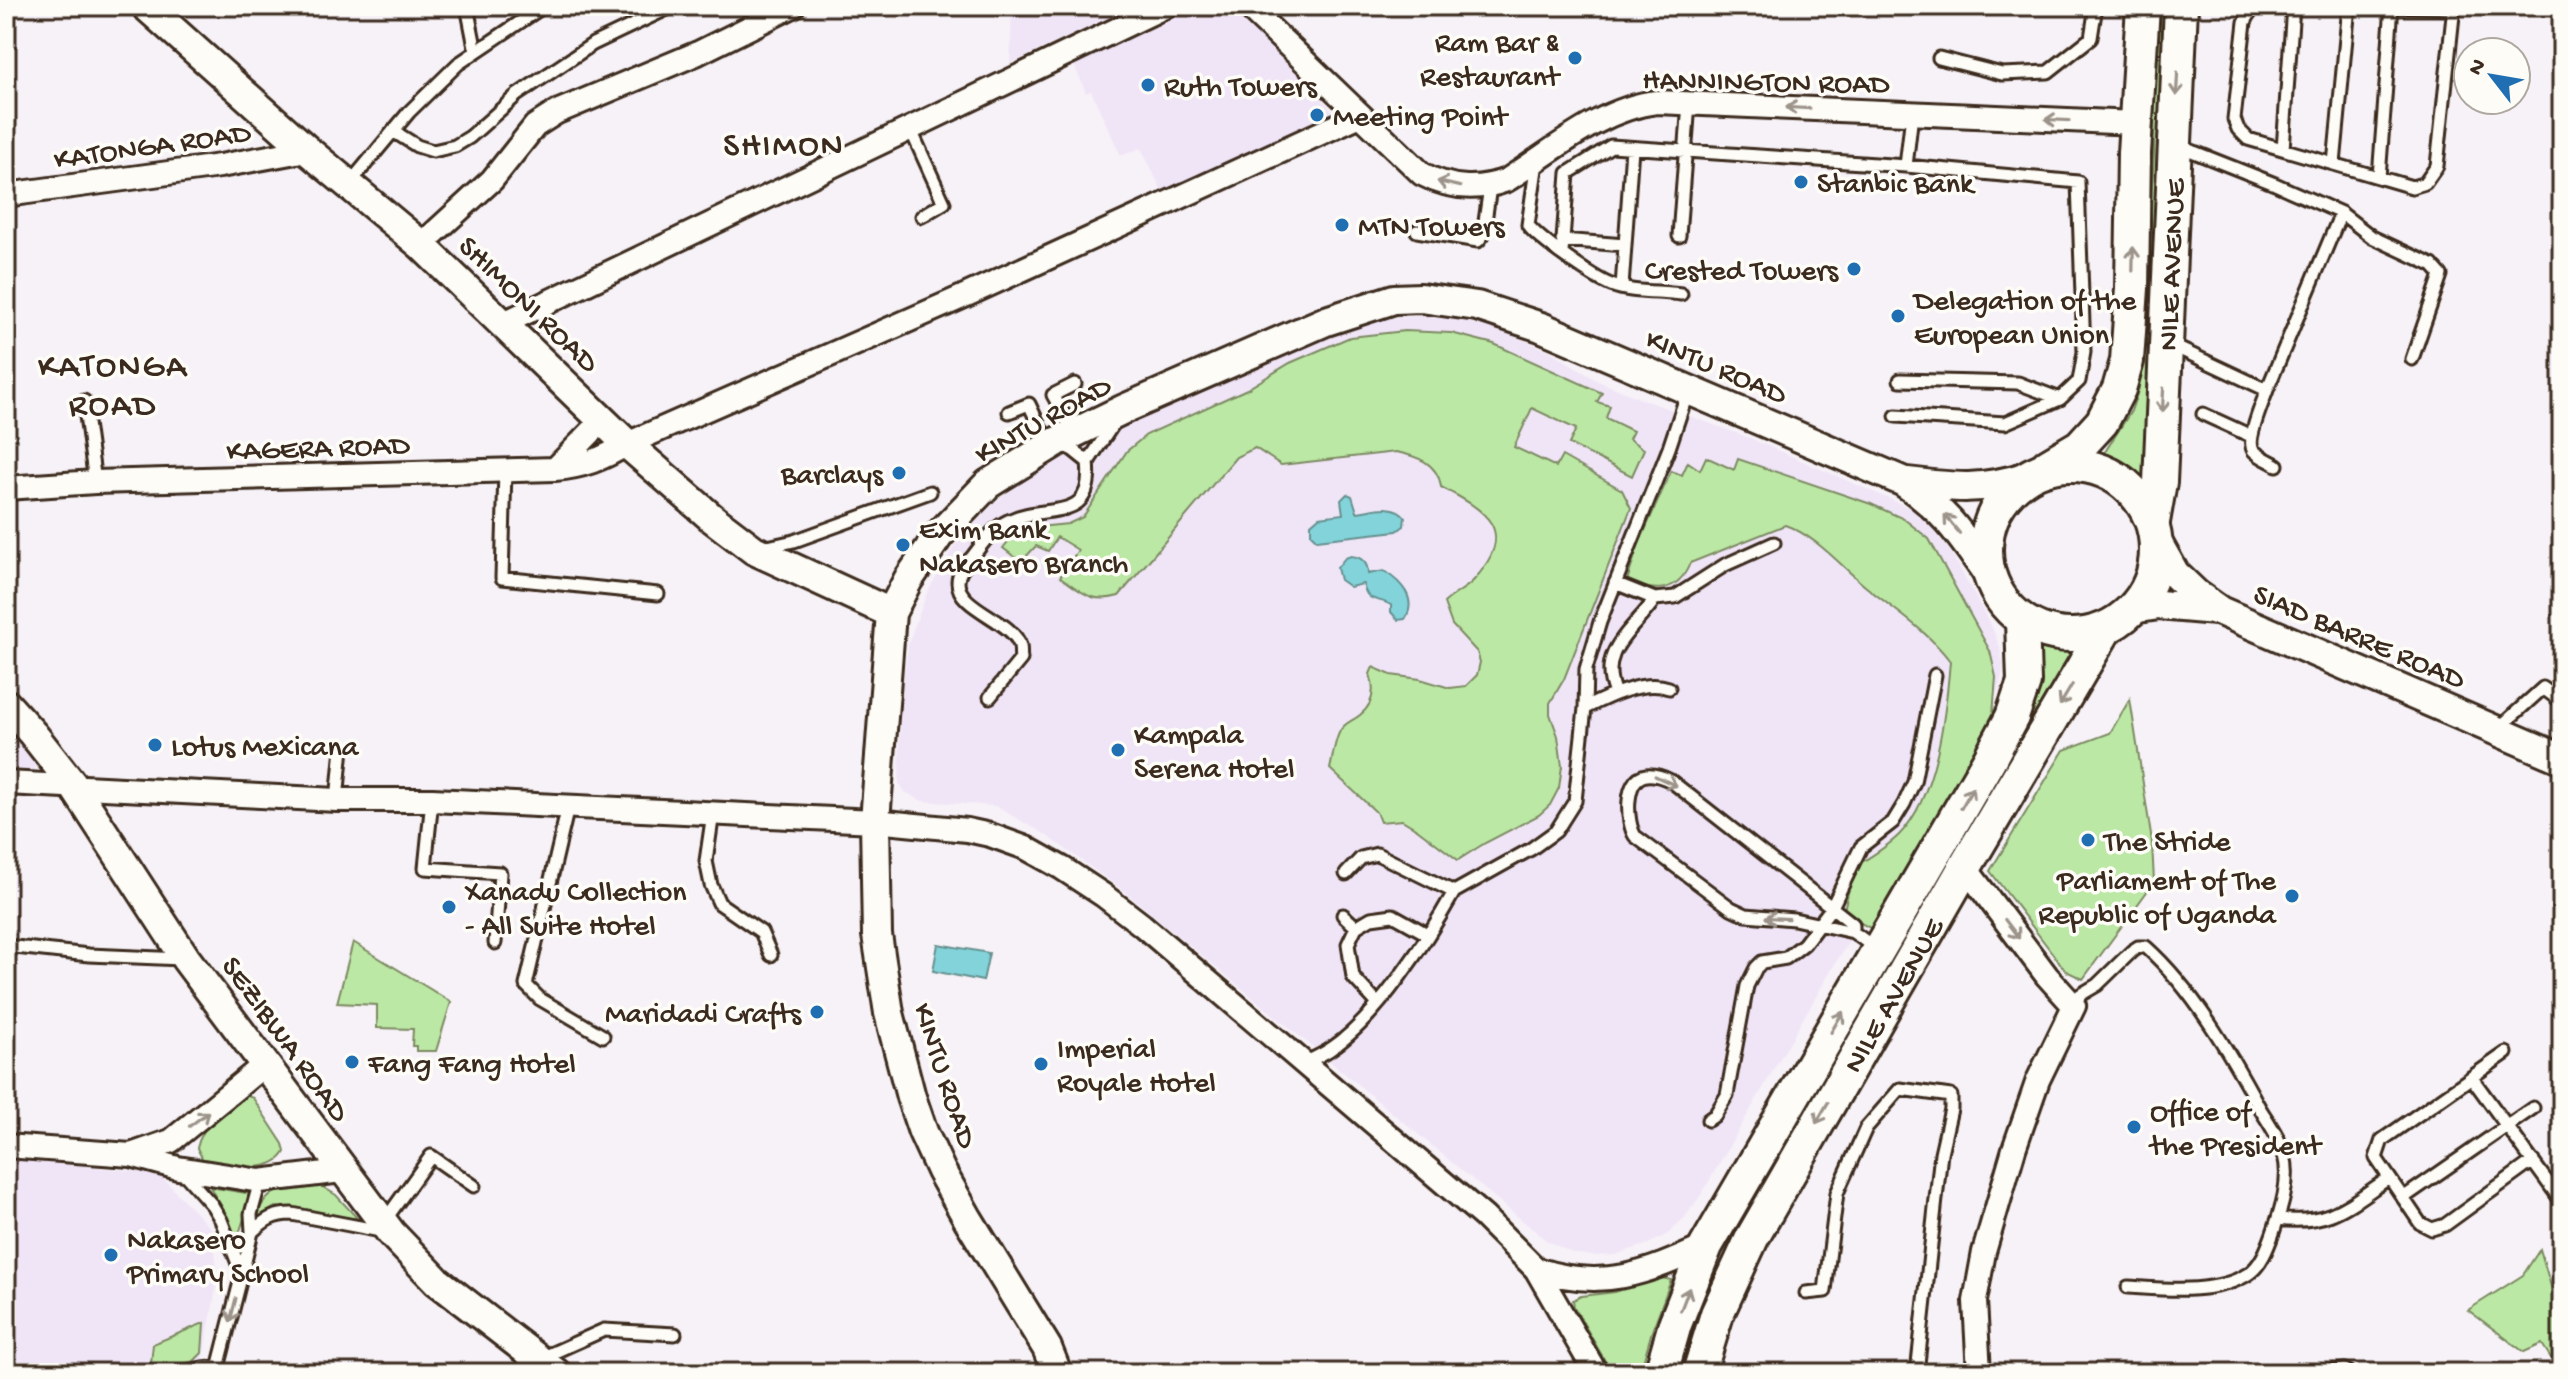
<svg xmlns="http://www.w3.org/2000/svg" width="2568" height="1379" font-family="'Gochi Hand',sans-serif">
<rect width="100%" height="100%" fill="#f7f2f7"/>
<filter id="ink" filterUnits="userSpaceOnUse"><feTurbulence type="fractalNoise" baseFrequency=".0125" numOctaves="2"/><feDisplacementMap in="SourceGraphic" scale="16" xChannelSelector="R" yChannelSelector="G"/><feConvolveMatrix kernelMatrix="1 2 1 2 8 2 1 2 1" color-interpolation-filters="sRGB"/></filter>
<g filter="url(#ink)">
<path fill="#f0e5f7" d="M1012 6H1134L1010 64Z
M1194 6H1226L1278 49 1337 116 1163 193 1141 148 1121 156 1091 91 1086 93 1073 62Z
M1424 316 1463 321 1497 329 1550 351 1598 381 1644 400 1745 436 1908 507 1921 515 1949 549 1992 627 2000 648 2003 664 2002 676 1999 688 1990 709 1910 846 1836 962 1701 1195 1685 1217 1668 1234 1648 1244 1615 1255 1592 1256 1572 1253 1547 1241 1124 891 1043 833 995 806 922 801 905 792 899 783 901 694 909 641 927 593 955 545 992 505 1037 468 1133 421 1313 342 1349 327 1389 318Z
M6 723 35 762V771L31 778 6 780Z
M6 1158 159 1174 213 1231 218 1280 203 1358 228 1373H6Z"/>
<path fill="#bce8a5" stroke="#7c8962" stroke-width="2" fill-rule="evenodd" d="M2160 6H2171L2147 444 2143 478 2103 455 2131 411 2139 388 2154 153 2155 66Z
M1405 331 1451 333 1494 344 1602 393 1597 402 1610 406 1606 418 1633 431 1629 439 1644 449 1632 476 1569 444 1576 429 1532 408 1514 447 1556 467 1562 456 1622 490 1631 508 1564 679 1550 703V714L1558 736 1562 766 1559 788 1550 805 1539 815 1485 843 1458 860 1417 829 1402 820 1380 822 1376 812 1330 769C1333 757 1334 742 1340 731 1345 722 1353 721 1360 715 1374 704 1375 689 1370 674L1373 667 1391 675 1420 679 1450 688 1466 686 1477 675 1480 662 1477 652 1452 625 1444 603C1453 594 1466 589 1474 580 1518 530 1487 511 1441 487 1438 463 1417 456 1396 452L1281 465 1255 448 1236 457 1119 596C1090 604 1083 592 1060 577L1078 550 1057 537 1048 551 1036 546 1021 562 1003 548 1015 533 1048 526 1068 524 1083 517 1127 451 1146 435 1247 389 1290 363 1350 337Z
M1706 457 1734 470 1738 459 1871 504 1904 519 1929 539 1990 651 1996 677 1993 715 1881 925 1870 928 1851 918 1844 910 1854 867C1870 857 1886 848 1899 835 1937 797 1946 711 1950 661 1927 630 1894 610 1865 586 1840 565 1816 536 1785 525L1690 563C1678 594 1653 593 1627 581L1638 546 1671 471 1682 475 1688 462 1700 470Z
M2071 474C2169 485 2164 615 2075 622 1980 629 1963 485 2071 474ZM2070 479C2168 491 2154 616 2072 617 1983 619 1973 489 2070 479Z
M2044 646 2074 653 1729 1244 1724 1245 2039 647Z
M2130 699 2152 842 2154 882 2083 979 2066 971 1990 871 2064 750 2110 733Z
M353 942 451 1002 436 1051H416V1046H412L413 1029 377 1028V1005L337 1003Z
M245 1095 253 1098 283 1144 285 1152C272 1175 234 1165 212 1164L204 1162 197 1148C201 1129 226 1098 245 1095Z
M316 1183 336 1195 358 1219 275 1207 255 1219C266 1188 286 1186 316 1183Z
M210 1187 252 1194 235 1246 225 1214Z
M2540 1249 2562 1324V1370L2560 1372 2542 1344 2524 1352 2468 1310 2523 1275Z
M1657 1277 1671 1280 1652 1331 1640 1373H1612L1574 1307 1573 1300 1581 1296 1615 1292Z
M204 1323 202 1353 194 1361 172 1367 164 1373H150L153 1344Z"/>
<path fill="#82d4da" stroke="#66908f" stroke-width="2" d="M1347 494 1352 496 1357 512C1373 510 1395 502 1405 517L1404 526 1397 531 1317 540 1311 534V524L1319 517 1343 514 1341 500Z
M1351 556C1362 557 1368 563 1368 574L1384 571C1401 582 1418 599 1405 619L1398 620 1391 612V605C1376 596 1368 605 1363 584L1350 587 1340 580 1337 568 1345 558Z
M938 944 989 953 983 981 933 971Z"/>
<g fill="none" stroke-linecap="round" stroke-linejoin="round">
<g stroke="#3b2a1e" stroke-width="17">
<path id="service" d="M467 6 476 52
M2258 6 2251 11 2245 22 2234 119 2238 129 2248 139 2412 187 2425 183 2437 166 2454 6
M2391 6 2454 8
M1939 58 2002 74 2048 72 2091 38 2096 6
M910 128 944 203 922 216
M393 131 417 146 433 151 455 146 470 137 517 95 593 44 673 6
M2179 146 2275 184 2341 213
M2283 149 2293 6
M1537 162 1528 225C1538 239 1593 278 1611 285 1631 293 1659 291 1681 294
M2334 164 2349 6
M2379 177 2392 6
M350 183 409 112 458 64 544 6
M1417 231 1478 241 1483 235 1490 187
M1679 236 1689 103
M1562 240 1625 245
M1562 253 1568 173 1611 146 1906 166
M1622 287 1632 148
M2169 344 2267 390 2341 213 2372 237 2432 265 2441 275 2412 359
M1900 380 2018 383 2060 399
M2267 390C2263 402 2245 442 2254 451 2260 457 2270 461 2277 465
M84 401 95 482
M1009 412 1029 404 1049 446
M2203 414 2251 436
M1896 416 2005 423 2060 399 2079 381 2084 352 2078 182 1906 166 1912 114
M1074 433 1053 395 1075 384
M1061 444 1073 450 1088 462 1116 420
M505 470 502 578 658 594
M763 548 794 541 930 492
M1615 583 1655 599 1675 597 1725 565 1774 543
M1615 693C1596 651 1634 630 1655 599
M990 697 1021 659C1020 655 1021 650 1020 646 1013 620 958 609 958 582 958 571 967 563 973 556 983 543 993 528 1008 521 1046 502 1095 526 1088 462
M1585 708C1607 697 1643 679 1669 688
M2499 728 2543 688 2562 702
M337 800 342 748
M432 800 425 868 500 873 495 943
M568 807 526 985 540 999 603 1036
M713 813 706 861 711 885 719 903 761 932 771 955
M1454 892 1531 849 1556 831 1575 801 1585 708 1586 669 1600 622 1669 448 1688 391
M1343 915 1356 927
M1853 932V924L1671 781C1663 777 1655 774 1646 775 1624 778 1626 822 1635 836L1731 908 1746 915 1794 919 1853 932 1875 948
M6 946 89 955 182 959
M1378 1004 1353 977 1348 944 1356 927 1371 918 1393 915 1427 934
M2074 1006 2080 995 2097 985 2132 951 2138 947H2146C2192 988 2230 1053 2259 1107 2268 1122 2280 1138 2284 1155 2291 1180 2281 1210 2273 1233 2268 1247 2261 1266 2248 1274 2215 1295 2164 1289 2128 1287
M2506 1053 2382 1140 2376 1158 2420 1223 2432 1229 2445 1225 2533 1161
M1305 1063C1314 1058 1324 1054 1332 1048 1377 1018 1427 940 1454 892L1377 854 1361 858 1346 874
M2472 1078 2562 1202
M1708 1120 1715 1115 1727 1095 1747 986 1756 968 1762 962 1786 958 1804 944 1832 907 1861 847 1893 822 1904 804 1914 782 1935 675
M182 1171 212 1205 221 1220 242 1274 218 1368
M2403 1198 2533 1108
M2278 1219C2330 1226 2348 1205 2389 1178
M383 1223 431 1156 474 1186
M252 1232C265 1220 273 1214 292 1214L386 1232
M242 1274 252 1232 251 1214 260 1181
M1806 1293 1825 1291 1837 1193 1866 1128 1900 1089 1951 1096V1109L1941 1153 1917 1373
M539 1359 604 1330 675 1334
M187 1373C201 1366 213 1365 228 1373
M2318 1373 2345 1370 2350 1373"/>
</g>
<g stroke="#3b2a1e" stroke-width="28">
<path id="minor" d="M1247 6 1422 174C1450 189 1477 191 1507 180 1553 151 1601 108 1657 102L2135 123
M6 195 220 166 307 150
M421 245 492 180 535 126 557 112 698 53 793 6
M502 324 1166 6
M555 469 603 420
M6 488 95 482 555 469C582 467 603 459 627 444L960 298 1360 115
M6 783 337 800H432L875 821 967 830 990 835 1026 848 1062 868 1103 895 1142 925 1484 1217 1536 1269 1596 1373
M1965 867 2047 976 2074 1006 2038 1080 2014 1149 1984 1252 1975 1301 1979 1373
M6 1146 131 1155 178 1168 260 1181 342 1171
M131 1155 171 1141 264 1065
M1536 1269C1602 1291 1645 1274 1706 1246"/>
</g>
<g stroke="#3b2a1e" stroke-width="34">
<path id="tertiary" d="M146 6 307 150 421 245 627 444 712 518 754 550 891 613
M1907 482C1955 488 1982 491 2028 476
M2156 540 2175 574 2196 594 2220 611 2562 759
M2132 609 2159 605 2216 610
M6 704 33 734 73 785 186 959 391 1233 437 1281 556 1373
M1057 1373 1047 1348 968 1219 941 1171 923 1132 911 1097 889 1013 877 935 875 821 891 613 908 580 939 535 988 484 1056 442 1124 409 1326 321 1394 299 1421 298 1477 306 1541 327 1902 481C1945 510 1961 535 1990 577"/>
</g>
<g stroke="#3b2a1e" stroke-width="38">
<g id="secondary">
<circle cx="2071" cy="550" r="85"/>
<path d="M2048 465 2080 446 2102 422 2119 389 2127 361 2132 288 2134 153 2143 6"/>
<path id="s1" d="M2153 522 2160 482 2181 6"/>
<path d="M1661 1373 1675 1324 1706 1246 1989 760 2012 717 2024 682 2022 620"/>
<path id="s2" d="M1699 1373 1717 1314 1752 1238 1965 867 2106 628"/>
</g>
</g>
<use href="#service" stroke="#fdfcf7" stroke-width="11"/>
<use href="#minor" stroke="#fdfcf7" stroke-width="22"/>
<use href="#tertiary" stroke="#fdfcf7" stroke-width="28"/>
<use href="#secondary" stroke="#fdfcf7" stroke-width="32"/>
</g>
<defs><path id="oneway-shaft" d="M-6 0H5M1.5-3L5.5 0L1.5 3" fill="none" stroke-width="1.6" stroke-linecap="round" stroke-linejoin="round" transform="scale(2)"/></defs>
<g stroke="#9c938a">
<use href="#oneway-shaft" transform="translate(2177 84) rotate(93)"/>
<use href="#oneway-shaft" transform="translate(1798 108) rotate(-177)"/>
<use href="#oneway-shaft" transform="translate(2057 120) rotate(-177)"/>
<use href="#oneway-shaft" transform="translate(1449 184) rotate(-167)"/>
<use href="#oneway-shaft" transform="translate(2133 259) rotate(-89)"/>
<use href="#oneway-shaft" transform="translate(2163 400) rotate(93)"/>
<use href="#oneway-shaft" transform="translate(1952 524) rotate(-129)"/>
<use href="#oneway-shaft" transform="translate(2066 695) rotate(121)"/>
<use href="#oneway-shaft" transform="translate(1666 781) rotate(25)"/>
<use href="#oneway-shaft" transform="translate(1967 798) rotate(-60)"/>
<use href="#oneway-shaft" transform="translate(1777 918) rotate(-177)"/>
<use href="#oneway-shaft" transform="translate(2012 929) rotate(53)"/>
<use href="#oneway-shaft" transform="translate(1837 1022) rotate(-60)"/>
<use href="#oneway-shaft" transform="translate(1822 1113) rotate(120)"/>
<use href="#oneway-shaft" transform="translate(199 1119) rotate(-37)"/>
<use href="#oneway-shaft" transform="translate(1685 1299) rotate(-69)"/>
<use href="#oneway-shaft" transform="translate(233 1310) rotate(104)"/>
</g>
</g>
<g fill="#1f6fb2" stroke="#fdfcf7" stroke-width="3">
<circle cx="1575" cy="58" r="8"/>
<circle cx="1148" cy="85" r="8"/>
<circle cx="1317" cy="115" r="8"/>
<circle cx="1801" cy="182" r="8"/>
<circle cx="1342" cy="225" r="8"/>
<circle cx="1854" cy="269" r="8"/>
<circle cx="1898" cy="316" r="8"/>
<circle cx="899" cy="473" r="8"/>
<circle cx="903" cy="545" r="8"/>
<circle cx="155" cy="745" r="8"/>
<circle cx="1118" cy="750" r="8"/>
<circle cx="2088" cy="840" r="8"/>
<circle cx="2292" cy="896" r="8"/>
<circle cx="449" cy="907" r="8"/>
<circle cx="817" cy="1012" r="8"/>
<circle cx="352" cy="1062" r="8"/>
<circle cx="1041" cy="1064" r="8"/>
<circle cx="2134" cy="1127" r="8"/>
<circle cx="111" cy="1255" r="8"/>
</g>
<g text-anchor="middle" stroke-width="7" stroke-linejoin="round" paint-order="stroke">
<g font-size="30" fill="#3b2a1e" stroke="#fdfcf7" text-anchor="start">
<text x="1559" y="51" text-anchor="end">Ram Bar &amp;<tspan x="1559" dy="34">Restaurant</tspan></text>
<text x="1164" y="95">Ruth Towers</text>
<text x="1333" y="125">Meeting Point</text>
<text x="1817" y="192">Stanbic Bank</text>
<text x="1358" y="235">MTN Towers</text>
<text x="1838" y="279" text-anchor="end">Crested Towers</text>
<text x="1914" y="309">Delegation of the<tspan x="1914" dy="34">European Union</tspan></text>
<text x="883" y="483" text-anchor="end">Barclays</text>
<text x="919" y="538">Exim Bank<tspan x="919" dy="34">Nakasero Branch</tspan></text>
<text x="1134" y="743">Kampala<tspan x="1134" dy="34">Serena Hotel</tspan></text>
<text x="171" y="755">Lotus Mexicana</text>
<text x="2104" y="850">The Stride</text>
<text x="2276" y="889" text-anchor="end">Parliament of The<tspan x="2276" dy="34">Republic of Uganda</tspan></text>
<text x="465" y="900">Xanadu Collection<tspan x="465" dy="34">- All Suite Hotel</tspan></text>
<text x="801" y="1022" text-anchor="end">Maridadi Crafts</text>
<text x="1057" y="1057">Imperial<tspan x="1057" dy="34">Royale Hotel</tspan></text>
<text x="368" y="1072">Fang Fang Hotel</text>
<text x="2150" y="1120">Office of<tspan x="2150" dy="34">the President</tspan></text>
<text x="127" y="1248">Nakasero<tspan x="127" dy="34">Primary School</tspan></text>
</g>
<g font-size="30" fill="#3b2a1e" stroke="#fdfcf7">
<text transform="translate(1766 80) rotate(1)" y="10">HANNINGTON ROAD</text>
<text transform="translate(152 144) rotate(-8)" y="10">KATONGA ROAD</text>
<text dy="10" stroke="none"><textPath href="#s1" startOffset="258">NILE AVENUE</textPath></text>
<text transform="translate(530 303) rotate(44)" y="10">SHIMONI ROAD</text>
<text transform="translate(1717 365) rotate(23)" y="10">KINTU ROAD</text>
<text transform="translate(1042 418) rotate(-29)" y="10">KINTU ROAD</text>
<text transform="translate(318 446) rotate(-2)" y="10">KAGERA ROAD</text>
<text transform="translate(2360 635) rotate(23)" y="10">SIAD BARRE ROAD</text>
<text dy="10" stroke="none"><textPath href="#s2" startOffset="426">NILE AVENUE</textPath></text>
<text transform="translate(287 1038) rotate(54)" y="10">SEZIBWA ROAD</text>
<text transform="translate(947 1075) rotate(72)" y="10">KINTU ROAD</text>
</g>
<g font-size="34" letter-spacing="2" fill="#3b2a1e" stroke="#fdfcf7">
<text x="784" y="154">SHIMON</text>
<text x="113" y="375">KATONGA<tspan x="113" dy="39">ROAD</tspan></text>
</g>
</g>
<rect width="2568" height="1379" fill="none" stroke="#fdfcf7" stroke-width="32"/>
<rect x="16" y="16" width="2536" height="1347" fill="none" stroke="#3b2a1e" stroke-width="3" filter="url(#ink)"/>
<g transform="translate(2492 76) rotate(301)"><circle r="38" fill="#fdfcf7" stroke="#afa8a0" stroke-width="2"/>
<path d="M0-6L14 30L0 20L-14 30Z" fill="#1f6fb2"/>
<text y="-12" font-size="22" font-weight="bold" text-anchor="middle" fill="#3b2a1e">N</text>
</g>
</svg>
